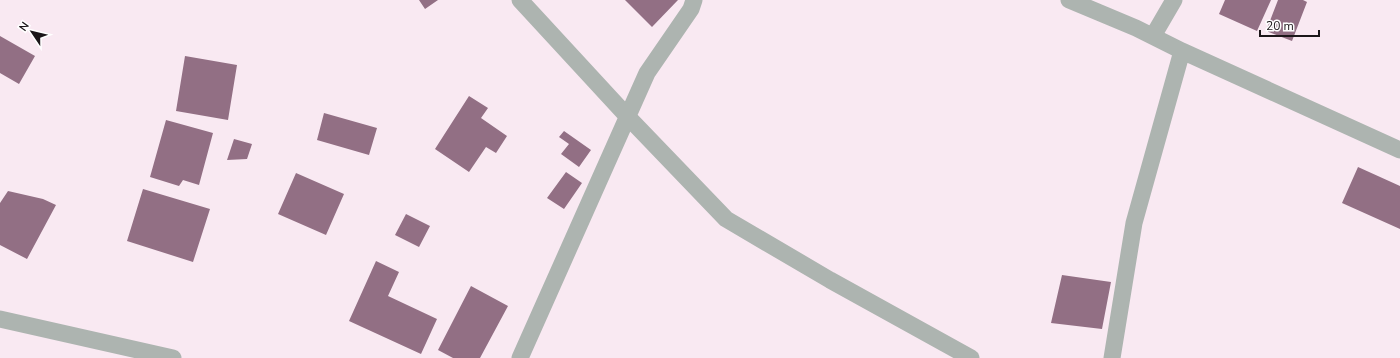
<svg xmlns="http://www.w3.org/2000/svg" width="1400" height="358" font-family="'Nunito Sans',sans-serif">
<rect width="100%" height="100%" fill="#f9e9f2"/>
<path fill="#926f84" d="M419 0H438L425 9Z
M625 0H678L652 27Z
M1225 0H1271L1257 31 1219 14Z
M1278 0H1303L1307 2 1292 41 1266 31Z
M0 36 35 56 19 84 0 73Z
M185 56 237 65 228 120 176 111Z
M469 96 488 108 481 118 507 136 496 153 486 147 469 172 435 149Z
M324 113 377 128 369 155 317 140Z
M166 120 213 133 199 185 183 180 179 186 150 177Z
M564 131 591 150 579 167 561 154 569 144 559 137Z
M234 139 252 144 247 159 227 160Z
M1358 167 1400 186V229L1342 203Z
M566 172 582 183 564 209 547 198Z
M296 173 344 194 326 235 278 214Z
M143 189 210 209 193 262 127 241Z
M8 191 43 199 56 205 27 259 0 245V203Z
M406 214 430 226 419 247 395 235Z
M376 261 399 272 388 296 437 319 421 354 349 321Z
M1062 275 1111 282 1102 329 1051 323Z
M471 286 508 306 480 358H453L438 350Z"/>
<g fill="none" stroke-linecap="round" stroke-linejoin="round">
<path stroke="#adb4b0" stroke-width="17" d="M520 0 627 116 726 219 830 280 971 358
M1069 0 1136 28 1182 51 1400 150
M1153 36 1174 0
M0 319 173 358
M520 358 647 73 691 9 694 0
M1112 358 1134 223 1182 51"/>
</g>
<g transform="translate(32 32) rotate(305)" stroke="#ffffff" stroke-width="3" paint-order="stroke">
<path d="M0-3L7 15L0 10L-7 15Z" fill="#1b1619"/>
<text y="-6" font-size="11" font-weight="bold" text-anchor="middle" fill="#1b1619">N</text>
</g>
<path d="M1260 30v6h59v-6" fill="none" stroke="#1b1619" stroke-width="2"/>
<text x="1266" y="30" font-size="12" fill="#1b1619" stroke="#ffffff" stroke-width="3" paint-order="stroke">20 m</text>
</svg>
